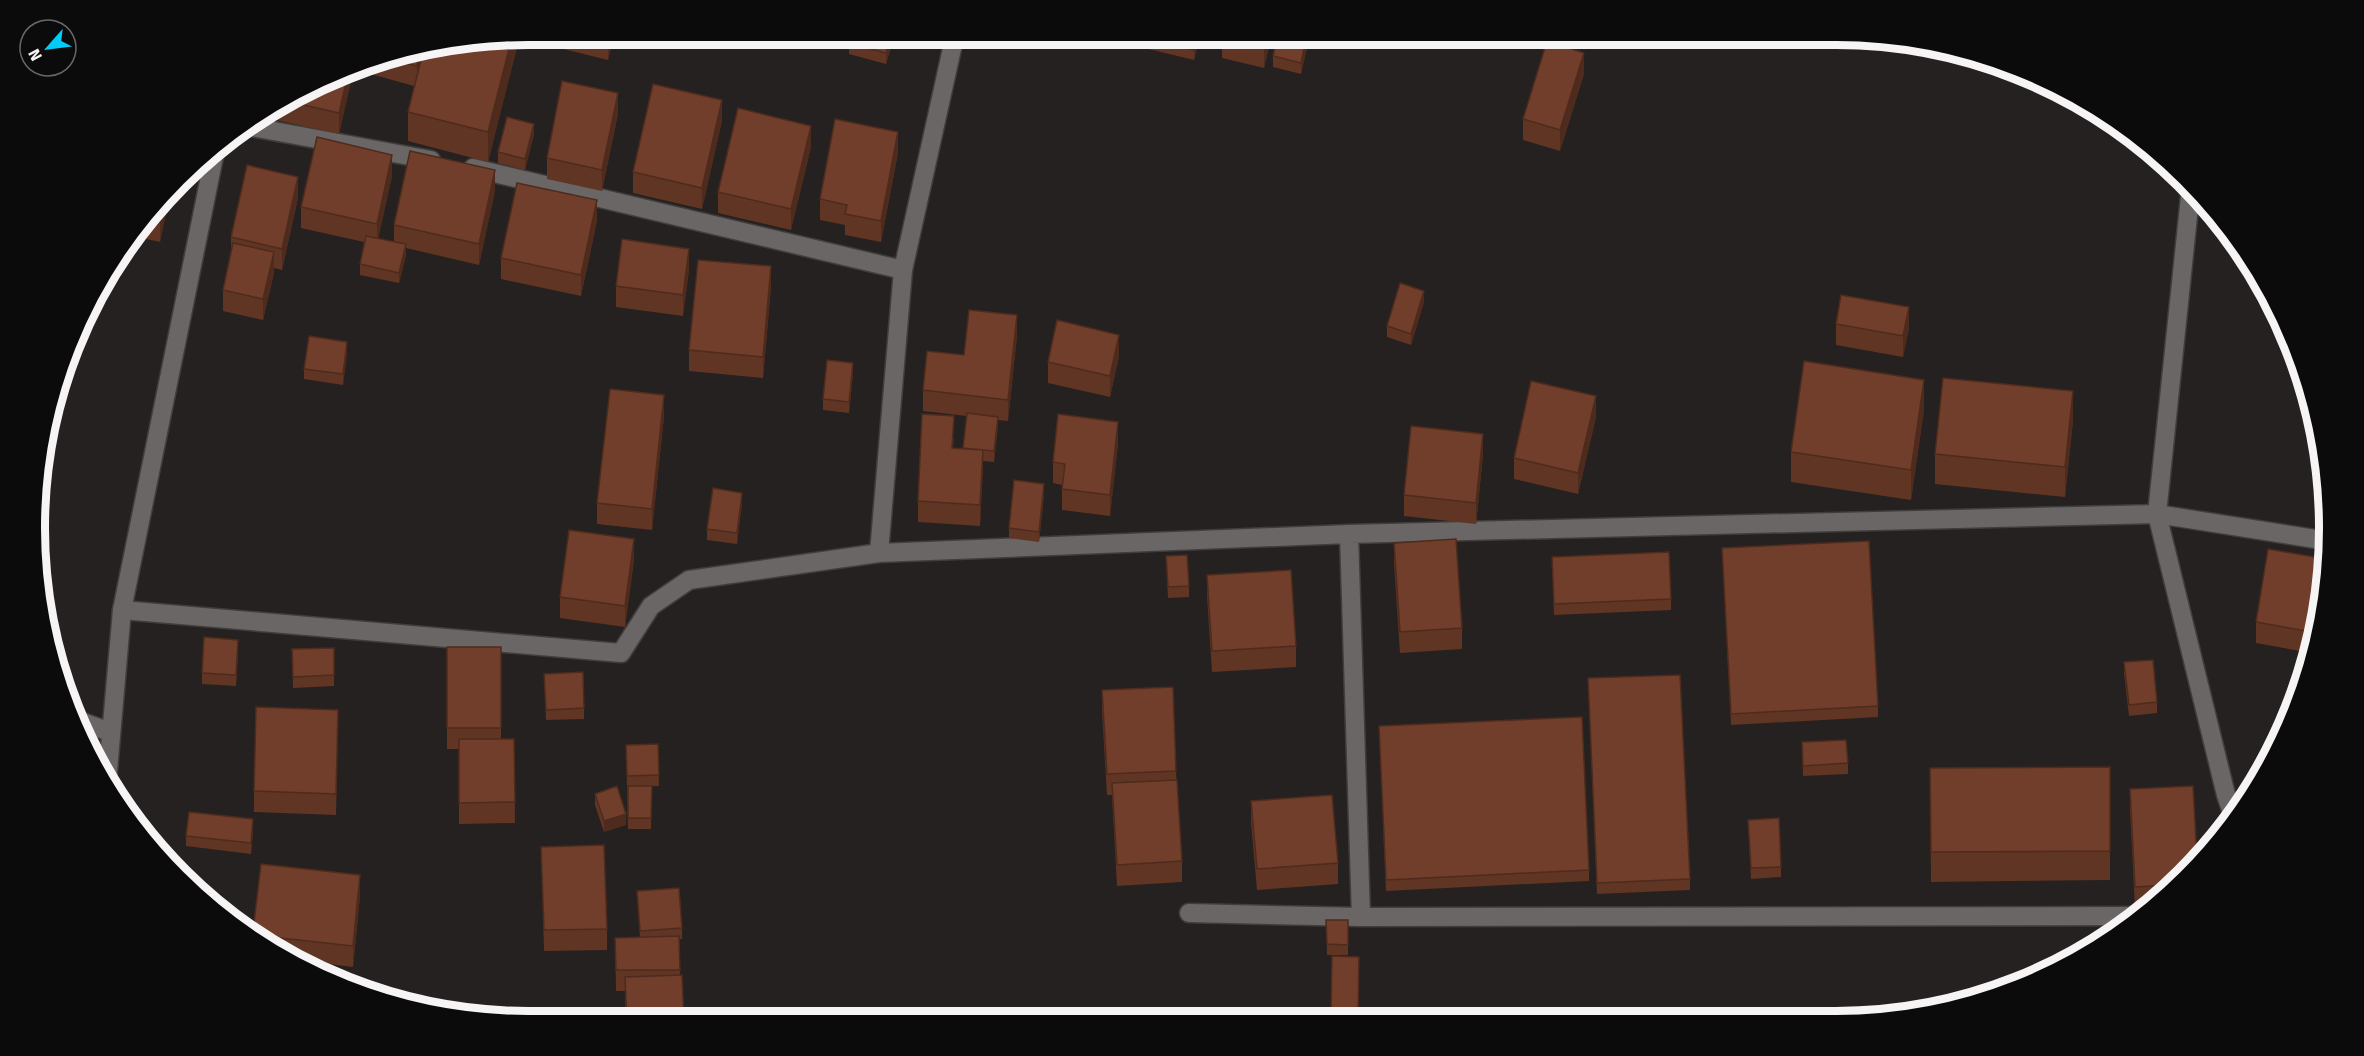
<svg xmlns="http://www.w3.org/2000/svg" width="2364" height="1056" font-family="'Fira Sans',sans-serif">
<rect width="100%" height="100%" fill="#242120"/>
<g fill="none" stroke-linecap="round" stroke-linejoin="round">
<g stroke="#403e3d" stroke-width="21">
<path id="service" d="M2191 187 2157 514 2226 795 2234 818
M1349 534 1361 917
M879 553 903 270 955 35
M122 610 621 653 651 606 689 580 879 553 1349 534 2157 514 2328 541
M80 721 110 732
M1189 913 1361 917 2140 916"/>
</g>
<g stroke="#403e3d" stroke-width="21">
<path id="minor" d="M246 126 431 160
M473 168 903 270
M107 782 122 610 216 147"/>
</g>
<use href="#service" stroke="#696665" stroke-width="18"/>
<use href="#minor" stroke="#696665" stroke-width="18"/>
</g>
<path fill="#603524" d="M539 34H614L608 60 539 43Z
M852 34H895L886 64 849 54V43Z
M1086 34H1200L1194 60Z
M1222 34H1272L1264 68 1222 58Z
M1278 34H1310L1301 74 1273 67V56Z
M516 37V51L488 162 408 141V112L414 86 356 70V67L369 61Z
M354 68 339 134 272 119V107L282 100Z
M1584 74 1560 151 1523 140V119Z
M618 114 602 191 547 179V158Z
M722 121 702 209 633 193V172Z
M534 134 525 170 498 163V152Z
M811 147 791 230 718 213V192Z
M898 153 881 242 845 235V225L820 220V199Z
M392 176 378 238 394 242V225L495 191 479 265 406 248V255L399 283 360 275V264L364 242 301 228V207Z
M169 198 160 242 137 237Z
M298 198 282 270 274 268V273L263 320 223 311V290L231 250V237Z
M597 221 581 296 501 279V258Z
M689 270 683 316 616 307V286Z
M771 287 763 378 689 371V350Z
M1424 302 1411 345 1387 337V326Z
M1836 324 1909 328 1903 357 1836 345Z
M1017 336 1008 421 998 420 994 462 983 461 980 526 918 522V501L954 437 953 448 963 449 967 416 923 411V390L964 355Z
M347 352 343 385 304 379V369Z
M1119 356 1110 397 1048 383V362Z
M853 374 849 413 823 410V399Z
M1924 410 1911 500 1791 482V452Z
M664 416 652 530 597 524V503Z
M1596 417 1578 494 1514 479V458Z
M2073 421 2065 497 1935 484V454Z
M1118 443 1110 516 1062 510V485L1053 483V462Z
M1483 455 1476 524 1404 516V495Z
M1044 495 1039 542 1009 538V528Z
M742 503 737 544 707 540V529Z
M1394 543 1462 628V649L1400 653 1394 564Z
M1722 548 1878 706V717L1731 725Z
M1166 556 1189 586V597L1168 598Z
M1552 557 1671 599V610L1554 615Z
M634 560 625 627 560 618V597Z
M1207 575 1296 646V667L1212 672 1207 596Z
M2256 622 2320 624 2311 653 2256 643Z
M447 647H501V739H514L515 823 459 824V749H447Z
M334 648V686L293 688 292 649Z
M238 651 236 686 202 684V673Z
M2124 662 2157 702V713L2129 716 2124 673Z
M544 674 584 708V719L546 720Z
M1588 678 1690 879V890L1597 894Z
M1102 690 1176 771 1182 861V882L1117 886 1112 795H1107L1102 711Z
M1379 726 1589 870V881L1386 891Z
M338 731 336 815 254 812V791Z
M1802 742 1848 763V774L1803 776Z
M658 744 659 786H652L651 829H628L626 745Z
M2110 767V880L1931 882 1930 768Z
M2130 789 2197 859 2148 908H2135L2130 810Z
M595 794 626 825 604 832 595 805Z
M1251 801 1338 863V884L1257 890 1251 822Z
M1748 820 1781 867V877L1751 879Z
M253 830 251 854 186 846V836Z
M541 847 607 929V950L544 951Z
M637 891 682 928V939H679L680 975 684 1021H626L625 991H616L615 938 640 937Z
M360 896 353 967 303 961 253 931Z
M1326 920H1348V955H1327Z"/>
<path fill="#4e2b1d" d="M609 34H614L608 60V39Z
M892 34H895L886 64V53Z
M1197 34H1200L1194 60V50Z
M1267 34H1272L1264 68V47Z
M1307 34H1310L1301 74V63Z
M512 37H516V51L488 162V132Z
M426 51 417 87V66L420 52Z
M1584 53V74L1560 151V130Z
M354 68 339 134V113L349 70Z
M618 93V114L602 191V170Z
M722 100V121L702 209V188Z
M534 124V134L525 170V159Z
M811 126V147L791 230V209Z
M898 132V153L881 242V221Z
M392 155V176L377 245V224Z
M495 170V191L479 265V244Z
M298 177V198L282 270V249Z
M169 198 160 242V221L164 205Z
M597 200V221L581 296V275Z
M406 244V255L399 283V273Z
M689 249V270L683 316V295Z
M274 252V273L263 320V299Z
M771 266V287L763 378V357Z
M1424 291V302L1411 345V334Z
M1909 307V328L1903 357V336Z
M1017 315V336L1008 421V400Z
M1119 335V356L1110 397V376Z
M347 342V352L343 385V374Z
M853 363V374L849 413V402Z
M1924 380V410L1911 500V470Z
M2073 391V421L2065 497V467Z
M664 395V416L652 530V509Z
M1596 396V417L1578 494V473Z
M998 417V428L994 462V451Z
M1118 422V443L1110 516V495Z
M1483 434V455L1476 524V503Z
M983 450V471L980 526V505Z
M1044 484V495L1039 542V532Z
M742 493V503L737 544V533Z
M634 539V560L625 627V606Z
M238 640V651L236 686V675Z
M626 814V825L604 832V821Z
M253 819V830L251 854V843Z
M360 875V896L353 967V946Z"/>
<path fill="#703e2a" stroke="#4e2b1d" stroke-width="1.5" d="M590 34H609L608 39Z
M852 34H892L886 53 849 43Z
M1131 34H1197L1194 50Z
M1222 34H1267L1264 47 1222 37Z
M1278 34H1307L1301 63 1273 56Z
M512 37 488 132 408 112 423 52Z
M1547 41 1584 53 1560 130 1523 119Z
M420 52 417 66 387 58Z
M349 70 339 113 282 100Z
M562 81 618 93 602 170 547 158Z
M653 84 722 100 702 188 633 172Z
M738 108 811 126 791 209 718 192Z
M507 117 534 124 525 159 498 152Z
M835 119 898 132 881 221 845 214 847 205 820 199Z
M317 137 392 155 377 224 301 207Z
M410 151 495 170 479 244 394 225Z
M247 165 298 177 282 249 231 237Z
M517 183 597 200 581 275 501 258Z
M164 205 160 221 152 219Z
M366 236 406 244 399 273 360 264Z
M622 239 689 249 683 295 616 286Z
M233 243 274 252 263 299 223 290Z
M698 260 771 266 763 357 689 350Z
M1400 283 1424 291 1411 334 1387 326Z
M1841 295 1909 307 1903 336 1836 324Z
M969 310 1017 315 1008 400 923 390 927 351 964 355Z
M1057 320 1119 335 1110 376 1048 362Z
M309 336 347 342 343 374 304 369Z
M827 360 853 363 849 402 823 399Z
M1804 361 1924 380 1911 470 1791 452Z
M1943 378 2073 391 2065 467 1935 454Z
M1531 381 1596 396 1578 473 1514 458Z
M610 389 664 395 652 509 597 503Z
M967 413 998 417 994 451 963 448Z
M922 414 954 416 952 448 983 450 980 505 918 501Z
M1058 414 1118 422 1110 495 1062 489 1065 464 1053 462Z
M1411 426 1483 434 1476 503 1404 495Z
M1014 480 1044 484 1039 532 1009 528Z
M713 488 742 493 737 533 707 529Z
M569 530 634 539 625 606 560 597Z
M1456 539 1462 628 1400 632 1394 543Z
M1869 541 1878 706 1731 714 1722 548Z
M2268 549 2326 559 2320 624 2317 633 2256 622Z
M1669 552 1671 599 1554 604 1552 557Z
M1187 555 1189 586 1168 587 1166 556Z
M1291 570 1296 646 1212 651 1207 575Z
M204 637 238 640 236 675 202 673Z
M447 647H501V728H447Z
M334 648V675L293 677 292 649Z
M2153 660 2157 702 2129 705 2124 662Z
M583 672 584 708 546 710 544 674Z
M1680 675 1690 879 1597 883 1588 678Z
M1173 687 1176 771 1107 774 1102 690Z
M256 707 338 710 336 794 254 791Z
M1582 717 1589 870 1386 880 1379 726Z
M459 739H514L515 802 459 803Z
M1846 740 1848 763 1803 766 1802 742Z
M658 744 659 775 627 776 626 745Z
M2110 767V851L1931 852 1930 768Z
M1177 780 1182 861 1117 865 1112 783Z
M617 786 626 814 604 821 595 794Z
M628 786H652L651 818H628Z
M2193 786 2197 859 2170 885 2135 887 2130 789Z
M1332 795 1338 863 1257 869 1251 801Z
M189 812 253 819 251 843 186 836Z
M1779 818 1781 867 1751 868 1748 820Z
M604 845 607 929 544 930 541 847Z
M261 864 360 875 353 946 262 936 253 931Z
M679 888 682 928 640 931 637 891Z
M1326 920H1348V945L1327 944Z
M679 936 680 970H616L615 938Z
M1332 956 1359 957 1358 1015 1331 1014Z
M311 966 333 969 332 980Z
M682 975 684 1021H627L625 977Z
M817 1014 826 1021H760V1018Z
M714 1015 738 1016 739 1021H714Z
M1140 1015 1229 1017V1019L1140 1020Z
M1287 1015 1365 1016V1019H1286Z"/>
<path d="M0 0H2364V1056H0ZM528 45H1836A483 483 0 0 1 2319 528V528A483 483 0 0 1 1836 1011H528A483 483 0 0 1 45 528V528A483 483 0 0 1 528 45Z" fill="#0c0b0b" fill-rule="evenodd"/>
<path fill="none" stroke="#f6f4f4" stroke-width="8" d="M528 45H1836A483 483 0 0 1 2319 528V528A483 483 0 0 1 1836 1011H528A483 483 0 0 1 45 528V528A483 483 0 0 1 528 45Z"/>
<g transform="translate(48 48) rotate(242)"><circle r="28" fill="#0c0b0b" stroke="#6a6868" stroke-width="1.5"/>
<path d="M0-4.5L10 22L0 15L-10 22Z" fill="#03cbf9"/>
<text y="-9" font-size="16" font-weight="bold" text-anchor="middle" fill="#f6f4f4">N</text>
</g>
</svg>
